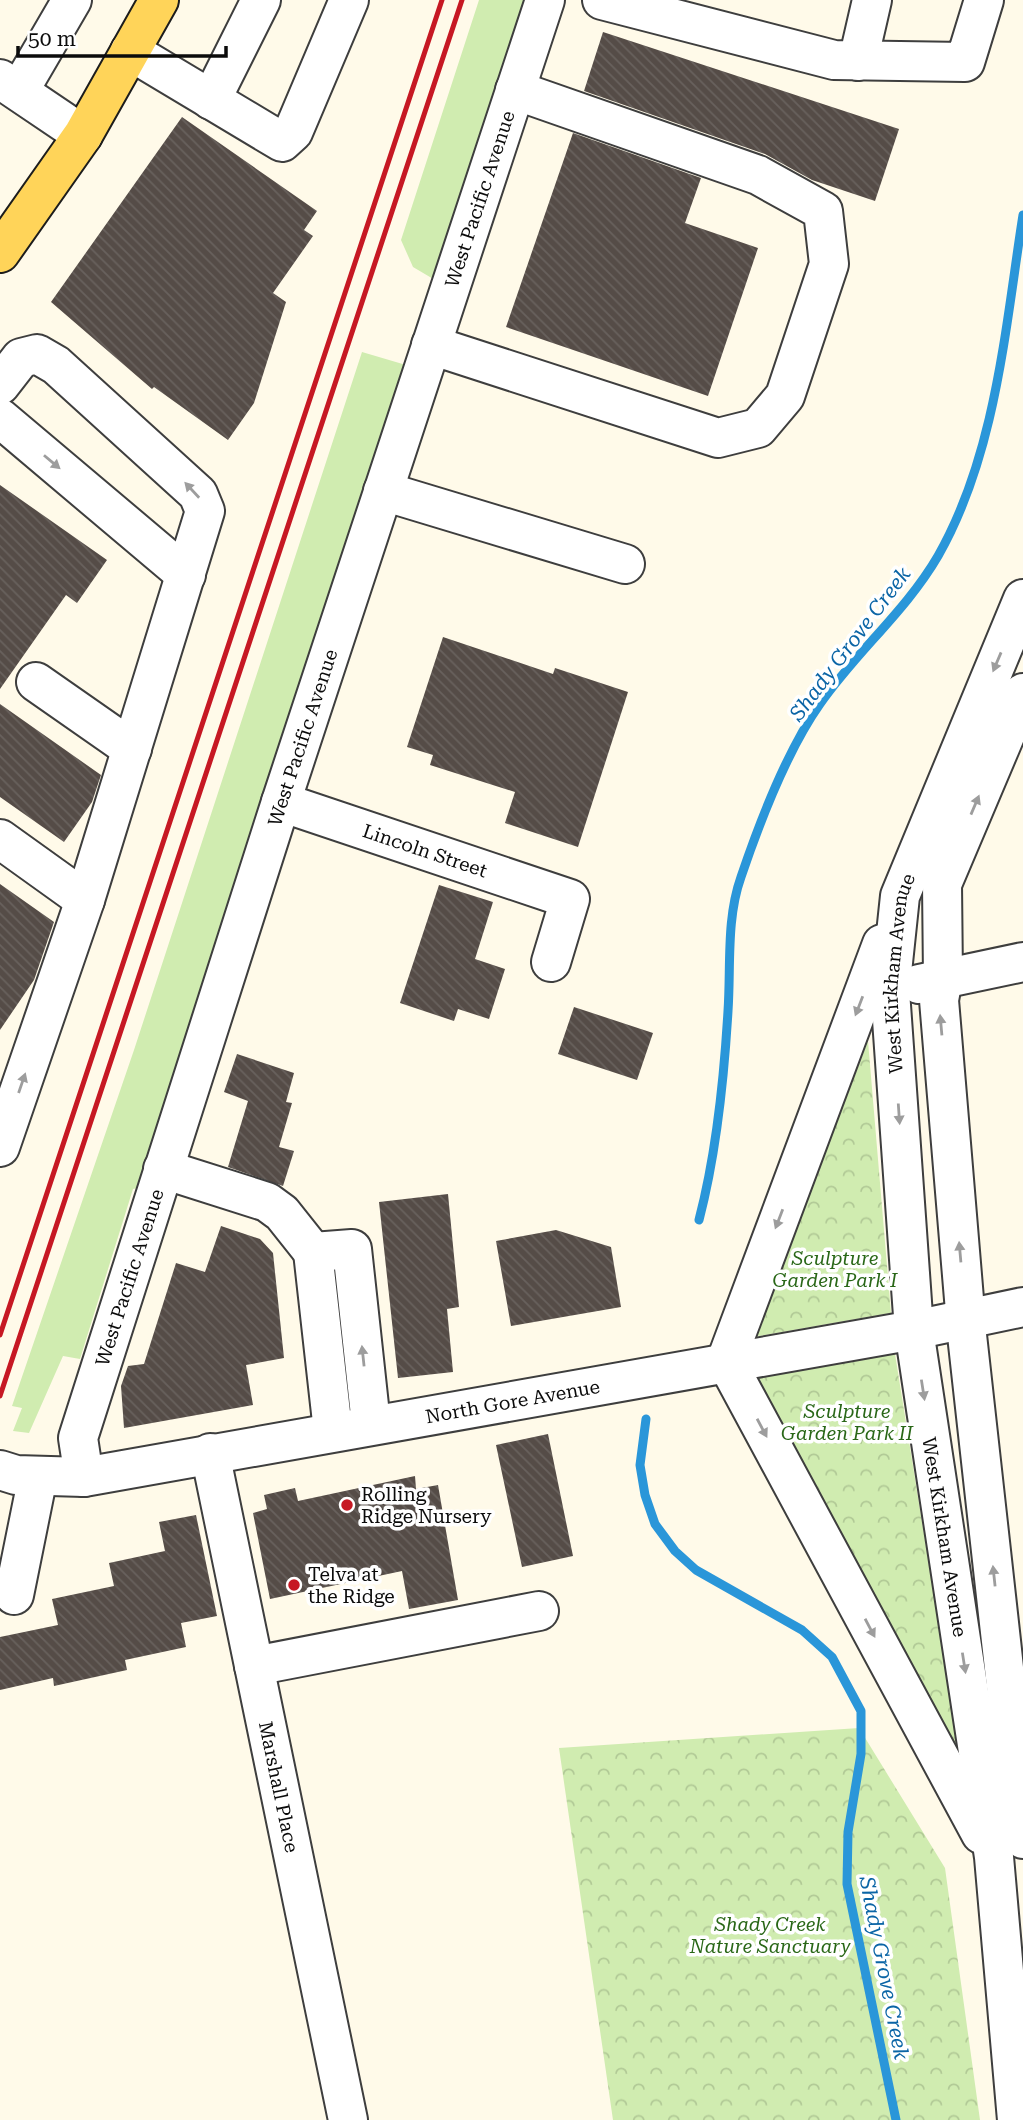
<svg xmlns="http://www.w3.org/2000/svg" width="1023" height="2120" font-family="'Roboto Serif',serif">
<defs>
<pattern id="park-crowns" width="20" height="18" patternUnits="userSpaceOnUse" patternTransform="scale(1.75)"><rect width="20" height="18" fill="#d0ecb0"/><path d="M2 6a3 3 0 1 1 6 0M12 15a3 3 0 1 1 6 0" fill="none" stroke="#b1c996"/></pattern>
<pattern id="building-back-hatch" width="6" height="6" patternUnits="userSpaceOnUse" patternTransform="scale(1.75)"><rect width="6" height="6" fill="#554c47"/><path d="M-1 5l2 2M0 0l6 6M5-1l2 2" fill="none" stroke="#68615d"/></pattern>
</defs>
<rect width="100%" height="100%" fill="#fffae9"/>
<path fill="#d0ecb0" d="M479 0H528L435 280 413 267 401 240Z
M362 352 406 365 142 1187 133 1189 80 1359 63 1356 29 1433 13 1431 22 1408 12 1406 134 1050Z"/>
<path fill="url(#park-crowns)" d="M868 1041 891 1313 754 1337Z
M895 1354 959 1752 756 1375Z
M859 1728 945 1868 980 2120H613L559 1748Z"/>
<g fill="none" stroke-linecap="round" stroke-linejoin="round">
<path stroke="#2a96d9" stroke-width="9" d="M699 1220C716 1155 724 1079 728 1011 731 967 726 919 741 877 760 821 786 752 820 704 856 652 906 611 938 556 996 454 1005 329 1023 215
M646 1419 640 1465 645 1495 655 1524 675 1551 696 1570 802 1630 832 1657 861 1711V1754L848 1832 847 1884 896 2120"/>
</g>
<path fill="url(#building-back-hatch)" d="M603 32 899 129 875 201 812 180 765 154 584 91Z
M182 117 317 211 304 230 313 236 273 293 286 302 254 403 228 440 154 387 152 389 51 302Z
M573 133 701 178 685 223 758 248 708 396 506 327Z
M0 485 107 560 77 603 66 595 0 689Z
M443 637 553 674 555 668 628 692 578 847 505 823 515 792 430 765 433 755 407 747Z
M0 704 101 775 92 802 64 842 0 797Z
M0 884 54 922 34 980 0 1030Z
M439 885 493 902 475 959 505 969 489 1019 458 1009 454 1021 400 1003Z
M574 1007 653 1033 637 1080 558 1054Z
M237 1054 294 1073 286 1102 292 1103 279 1147 294 1151 283 1186 228 1167 248 1101 224 1092Z
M448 1194 459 1307 447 1309 453 1372 398 1378 379 1202Z
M221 1226 260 1239 273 1253 284 1358 246 1365 253 1405 124 1428 121 1386 128 1366 144 1364 176 1263 205 1272Z
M556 1230 611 1247 621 1307 511 1326 496 1241Z
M548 1434 573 1556 522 1567 496 1445Z
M415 1476 416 1489 438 1485 458 1600 409 1609 402 1571 270 1599 253 1513 267 1509 264 1495 295 1488 298 1501Z
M196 1515 217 1616 181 1623 186 1647 125 1660 127 1670 54 1686 53 1678 0 1690V1637L58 1625 52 1599 114 1586 109 1563 165 1551 159 1522Z"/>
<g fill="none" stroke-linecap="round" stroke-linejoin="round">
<g stroke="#3e3e3e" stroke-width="42">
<g id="minor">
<path d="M602 0 834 60 965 62 984 0"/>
<path d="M130 51 282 142 293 132 349 0"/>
<path d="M858 61 872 0"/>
<path d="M0 79 83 135"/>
<path d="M19 91 72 0"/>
<path d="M211 100 261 0"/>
<path d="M431 345 718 438 758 428 785 396 829 264 823 211 758 175 515 90"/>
<path d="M0 385 21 358 37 354 56 365 198 494 205 511 85 900 0 1147"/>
<path d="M0 418 186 575"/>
<path d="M383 491 625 564"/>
<path d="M36 682 132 749"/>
<path d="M1023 693 942 884 943 978 939 1000 967 1335 1023 1839"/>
<path id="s1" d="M281 802 570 899 551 962"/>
<path d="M0 839 85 900"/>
<path d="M882 944 726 1361 981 1834"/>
<path d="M919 984 1023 962"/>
<path d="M163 1169 267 1202 282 1213 313 1252"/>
<path d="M333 1431 313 1252 352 1249 371 1424"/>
<path id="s2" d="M210 1453 348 2120"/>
<path id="s3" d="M0 1470 16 1475 84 1477 914 1330 1023 1307"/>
<path id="s4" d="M84 1477 78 1438 281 802 545 0"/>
<path d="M14 1595 38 1476"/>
<path d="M254 1666 539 1611"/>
<path id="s5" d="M1017 2120 994 1857 914 1330 890 991 900 896 1023 599"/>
</g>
</g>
<g stroke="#1c1c1c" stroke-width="42">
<path id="major" d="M0 253 83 135 159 0"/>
</g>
<use href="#minor" stroke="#fff" stroke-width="38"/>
<use href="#major" stroke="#ffd459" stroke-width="38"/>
<path stroke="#c61823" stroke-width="5" d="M0 1335 442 0
M0 1396 462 0"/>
</g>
<defs><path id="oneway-solid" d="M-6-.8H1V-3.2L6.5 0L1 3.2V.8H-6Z" transform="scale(1.75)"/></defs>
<g fill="#9d9d9d">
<use href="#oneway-solid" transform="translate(52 462) rotate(40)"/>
<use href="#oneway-solid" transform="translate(192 490) rotate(-133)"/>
<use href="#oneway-solid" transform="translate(997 662) rotate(113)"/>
<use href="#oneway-solid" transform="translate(975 805) rotate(-67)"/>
<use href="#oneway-solid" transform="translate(859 1006) rotate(111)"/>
<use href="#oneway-solid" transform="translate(941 1025) rotate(-95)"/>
<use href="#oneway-solid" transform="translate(22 1083) rotate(-71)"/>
<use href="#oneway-solid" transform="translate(899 1114) rotate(86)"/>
<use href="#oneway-solid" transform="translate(779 1219) rotate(111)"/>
<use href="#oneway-solid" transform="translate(960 1252) rotate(-95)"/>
<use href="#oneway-solid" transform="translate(363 1356) rotate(-96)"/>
<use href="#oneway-solid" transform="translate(923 1390) rotate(81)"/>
<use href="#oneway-solid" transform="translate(762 1428) rotate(62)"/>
<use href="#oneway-solid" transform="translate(994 1576) rotate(-96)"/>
<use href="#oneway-solid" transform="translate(870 1628) rotate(62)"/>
<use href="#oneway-solid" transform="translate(964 1663) rotate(81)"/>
</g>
<g fill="#c61823" stroke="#fff" stroke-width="2.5">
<circle cx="347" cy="1505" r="7"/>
<circle cx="294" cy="1585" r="7"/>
</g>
<g text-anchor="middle" stroke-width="7" stroke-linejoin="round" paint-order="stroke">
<g font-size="19" fill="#0b0b0b" stroke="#fff">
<text dy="7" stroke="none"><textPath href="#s4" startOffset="1342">West Pacific Avenue</textPath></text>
<text dy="7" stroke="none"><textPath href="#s4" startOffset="775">West Pacific Avenue</textPath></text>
<text dy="7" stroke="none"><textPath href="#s1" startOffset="152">Lincoln Street</textPath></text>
<text dy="7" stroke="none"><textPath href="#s5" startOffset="1155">West Kirkham Avenue</textPath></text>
<text dy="7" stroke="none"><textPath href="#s4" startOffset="208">West Pacific Avenue</textPath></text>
<text dy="7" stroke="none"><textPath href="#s3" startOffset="520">North Gore Avenue</textPath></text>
<text transform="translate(945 1537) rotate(81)" y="7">West Kirkham Avenue</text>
<text dy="7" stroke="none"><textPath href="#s2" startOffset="341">Marshall Place</textPath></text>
</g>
<g font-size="19" font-style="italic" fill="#296717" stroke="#fff">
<text x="835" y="1265">Sculpture<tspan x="835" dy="22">Garden Park I</tspan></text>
<text x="847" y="1418">Sculpture<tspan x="847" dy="22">Garden Park II</tspan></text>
<text x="770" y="1931">Shady Creek<tspan x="770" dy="22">Nature Sanctuary</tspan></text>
</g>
<g font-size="19" fill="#0b0b0b" stroke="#fff" text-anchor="start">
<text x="361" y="1501">Rolling<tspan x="361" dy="22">Ridge Nursery</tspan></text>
<text x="308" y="1581">Telva at<tspan x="308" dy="22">the Ridge</tspan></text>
</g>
<g font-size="21" font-style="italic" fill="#0b65a6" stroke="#fff">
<text transform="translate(850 644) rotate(-53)" y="7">Shady Grove Creek</text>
<text transform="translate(884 1968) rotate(79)" y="7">Shady Grove Creek</text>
</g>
</g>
<path d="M18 46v10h208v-10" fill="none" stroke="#0b0b0b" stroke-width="3.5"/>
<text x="28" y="46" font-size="21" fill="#0b0b0b" stroke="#ffffff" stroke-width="5" paint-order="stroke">50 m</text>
</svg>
